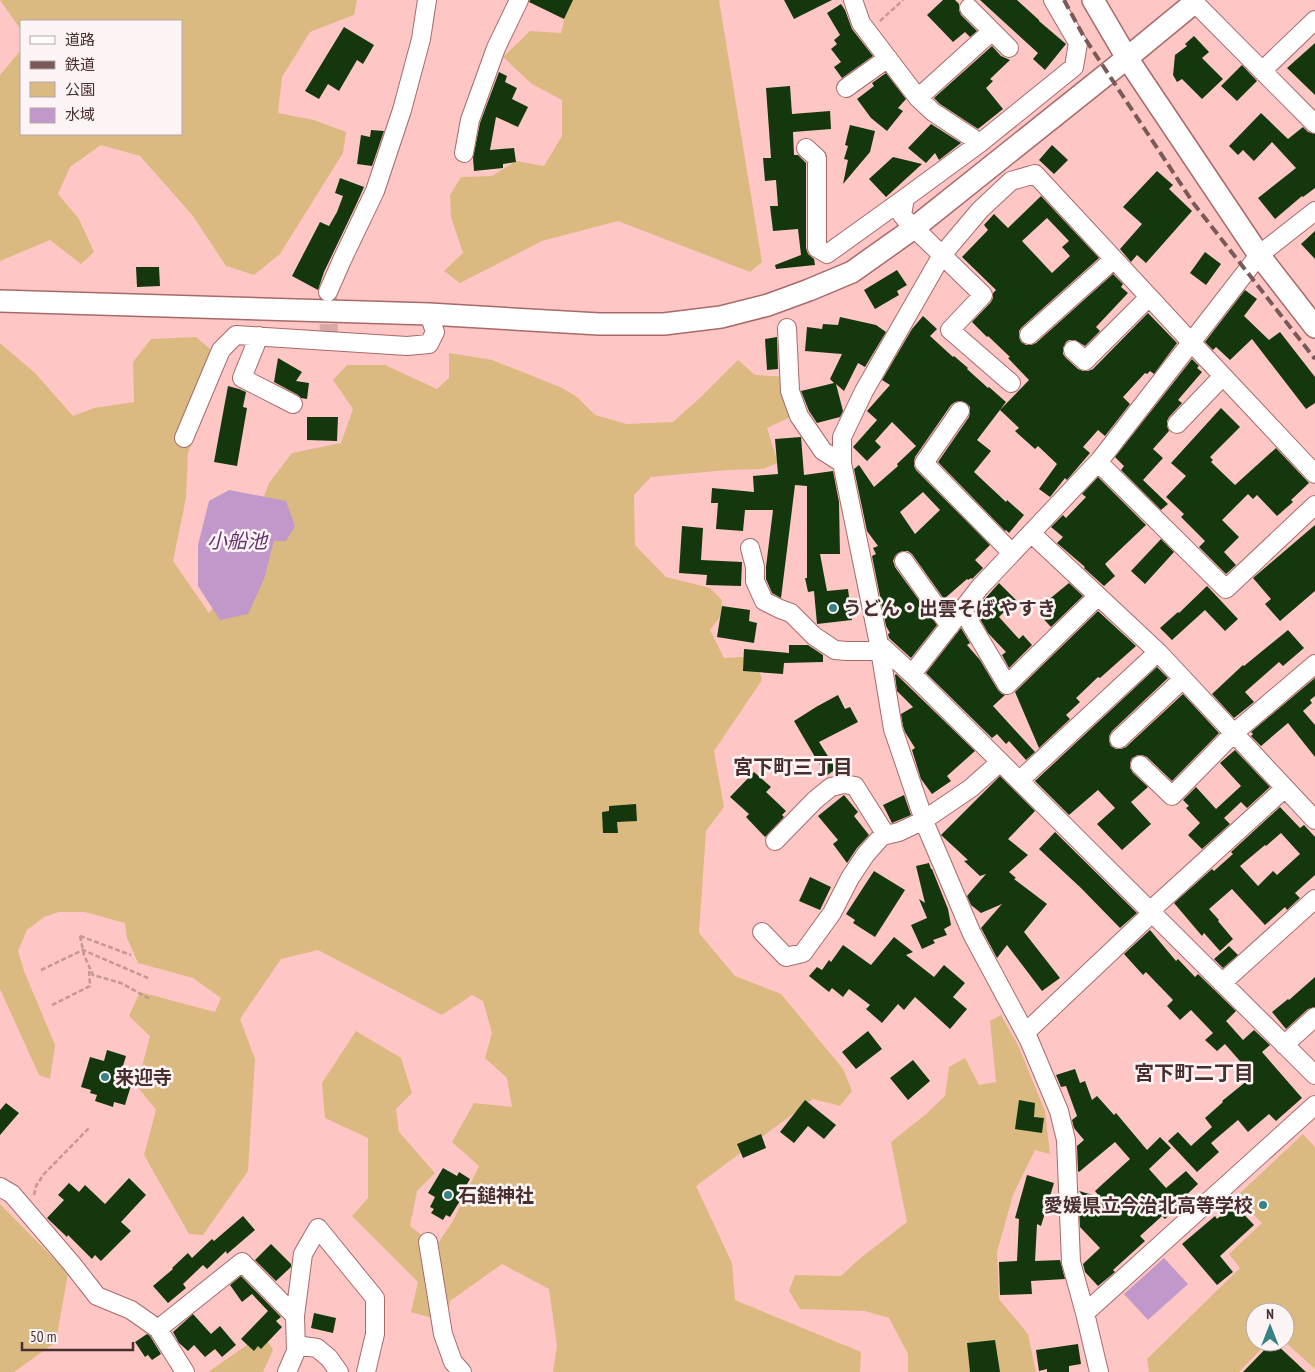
<svg xmlns="http://www.w3.org/2000/svg" width="1315" height="1372" font-family="'PT Sans Narrow','Noto Sans JP',sans-serif">
<rect width="100%" height="100%" fill="#fec7c5"/>
<path fill="#dbba82" d="M0 0H357L354 15 310 32 282 77 278 113 314 120 346 132 343 153 280 254 254 275 226 266 193 216 140 156 101 145 70 167 58 194 79 219 94 252 81 264 50 240 0 261V75L21 50V134H181V21H21V30Z
M569 0H719L762 262 750 272 618 221 542 241 460 283 444 271 463 253 451 217 450 195 461 177 492 176 516 161 544 166 562 136V100L532 84 503 57 530 31 561 33Z
M196 337 224 361 188 453 186 498 173 561 209 613 231 584 269 483 292 453 341 443 353 409 333 380 347 365H385L437 389 449 378V353L492 360 560 387 577 397 595 415 627 424 673 422 702 396 738 360 755 375 790 377 801 412 767 428 778 463 763 469 727 470 651 477 634 495 635 545 666 577 710 588 722 600 720 617 710 630 724 658 743 657 758 665 762 680 714 751 724 807 706 831 699 933 735 976 781 994 843 1069 852 1091 840 1106 813 1099 696 1186 732 1263 735 1300 861 1352 860 1372H553L557 1345 549 1289 502 1264 450 1301 446 1322 411 1312 418 1282 352 1216 368 1198V1138L325 1118 322 1083 356 1031 401 1058 412 1093 396 1109 399 1132 435 1173 417 1191 410 1226 436 1246 453 1221 479 1166 452 1142 474 1103 512 1107 507 1078 485 1058 492 1033 483 1001 472 995 442 1015 318 950 281 959 240 1019 255 1059 248 1171 203 1235 189 1234 144 1155 156 1110 137 1086 150 1036 129 1016 140 992 215 1012 221 998 193 978 138 963 127 938 125 923 85 912H59L44 917 27 930 18 951 24 971 55 1045 50 1079 39 1075 0 989V343L35 373 73 416 94 408 134 402 133 362 151 339Z
M1001 1015 1018 1045 1045 1111 1050 1154 1035 1150 1013 1195 997 1252 999 1299 1028 1334 1036 1372H908V1354L889 1318 865 1311 800 1309 789 1291 795 1275 841 1276 858 1260 907 1222 891 1142 925 1115 945 1096 949 1067 965 1058 979 1085 996 1082 990 1021Z
M1303 1134 1315 1147V1369L1285 1342V1312H1255V1342H1268L1239 1372H1149L1147 1359 1240 1268 1229 1254 1262 1223 1236 1197Z
M0 1204 68 1273 56 1342 14 1372H0Z
M263 1334 273 1350 263 1372H208Z"/>
<path fill="#c198ca" d="M229 490 286 501 295 526 286 541H274L264 579 248 614 220 620 198 586V545L209 501Z
M1164 1258 1188 1284 1148 1320 1124 1294Z"/>
<path fill="#14370d" fill-rule="evenodd" d="M530 0H573L564 19 529 2Z
M784 0H832L794 19Z
M943 0H955L959 4V10L961 15 977 31 970 37 965 32 953 42 927 15Z
M980 0H1017L1039 20V21L1066 44 1045 70 1033 59 1038 53Z
M841 4 845 10 852 29 873 56 842 78 834 67 841 62 831 49 837 44 834 40 840 35 827 13Z
M344 27 374 45 363 64 357 60 339 91 328 84 319 99 305 91Z
M1194 36 1209 52 1202 58 1223 79 1202 99 1182 79 1177 82 1173 75 1175 55 1187 46 1185 44Z
M1315 43V95L1287 68Z
M992 46 1001 56 1010 60 990 79 993 81 986 88 1003 109 978 129 940 104 934 98Z
M1242 65 1257 81 1237 101 1221 86Z
M499 72 507 76 505 82 517 88 512 99 528 107 518 127 496 117 490 150 514 148 516 162 503 164V168L474 171 473 158 480 123Z
M886 73 906 99 898 108 903 111 887 131 871 118 857 99 874 86 872 83Z
M790 86 792 114 830 111 831 129 793 132 794 155H798L806 163V248L808 254 814 259 815 265 776 269 775 265 801 255 798 229 773 231 770 206H778L776 180 765 181 763 158H771L766 88Z
M1261 113 1288 139 1303 127 1308 132 1315 134V188L1303 197 1302 196 1275 219 1258 198 1296 168 1272 142 1254 161 1243 150 1238 155 1229 146Z
M931 124 961 143 939 160 935 153 926 163 908 148Z
M850 125 875 131 870 152 843 184 848 160 844 159 848 146 845 145Z
M371 130 384 131 372 166 357 164 361 135 370 137Z
M1052 145 1068 160 1054 174 1039 160Z
M893 157 922 164 886 197 869 179Z
M1157 171 1173 185 1169 189 1192 211 1146 263 1137 255 1131 262 1120 249 1142 224 1123 207Z
M340 178 364 187 356 205 324 272 318 290 292 276 320 222 329 226 337 212 343 196 335 193Z
M1041 196 1099 258 1022 327 1019 331V337L1021 342 1026 345H1031L1036 343 1113 274 1123 284 1121 287 1128 293 1096 327 1100 331 1085 346 1075 340H1069L1066 342 1063 348V354L1066 358 1078 369 1083 371H1088L1093 369 1148 313 1177 343 1154 374 1150 371 1147 374 1145 373 1123 397 1130 404 1105 436 1098 430 1083 447 1090 453 1067 480 1065 478 1050 497 1039 489 1057 464 1038 446 1035 449 1015 431 1019 428 1000 410 1029 380 1008 358 1010 357 988 336 987 337 972 322 991 302 993 298V293L996 290 962 257 988 230 984 225 994 214 1008 228ZM1047 218 1069 241 1062 247 1070 256 1052 273 1022 241Z
M1315 231V259L1301 244Z
M1205 252 1221 264 1206 285 1190 273Z
M136 267H159L160 286 137 287Z
M897 270 907 285 897 291 899 295 875 309 864 290Z
M1245 290 1257 299 1244 316 1269 340 1280 332 1315 377V403L1306 409 1252 339 1230 360 1216 347 1213 350 1205 342Z
M923 316 937 329 930 336 953 357 954 356 968 368 967 369 988 388 989 387 1006 402 977 440 991 451 974 472 1006 502 1007 500 1024 515 1009 533 1006 530 1005 531 938 462 969 417 970 412V407L966 403 961 401 955 402 951 405 915 457 914 461V466L916 470 990 545 975 560 983 568 972 579 971 578 968 580 967 579 944 599 912 554 908 551H903L898 553 895 556 893 561 895 567 937 625 911 658 889 638 888 634 890 633 886 626 872 556 876 554 873 548 878 546 867 531 854 469 859 465 874 487 898 466 897 464 916 446 892 422 875 441 881 447 867 461 853 447 877 420 867 411 890 385 882 380 912 329ZM923 492 940 510 915 534 900 512Z
M840 317 876 325 886 332 865 367 858 363 844 391 836 384 843 411 840 417 817 423 809 411 801 391 834 383 830 379 842 354 805 351 807 327 822 329 823 324 838 325Z
M777 337 778 369 767 370 765 339Z
M278 358 302 372 296 381 309 383 307 399 301 398 298 395 274 382Z
M1192 359 1199 366 1197 368 1202 372 1178 400 1182 403 1169 417 1167 421V426L1169 431 1153 449 1163 458 1143 480 1168 504 1161 510 1121 470 1124 466 1115 457Z
M228 386 239 389 246 392 243 407 247 408 237 466 214 462Z
M1221 408 1240 427 1210 457 1213 460 1211 462 1235 485 1276 448 1309 483 1291 500 1293 502 1277 516 1257 495 1253 499 1248 494 1222 520 1239 537 1224 552 1236 565 1226 574 1199 547 1205 541 1181 517 1184 514 1166 497 1186 476 1171 463Z
M307 417H338L337 441 307 440Z
M801 437 804 475 833 471 839 502 840 554H820L827 591 848 589 852 620 817 624 814 591 808 592 805 578H807V486L795 485 781 598 772 593 766 579V567L773 510H745L743 531 716 529 718 503H711L712 488 754 492 753 476 778 474 775 439Z
M1098 477 1146 525 1105 564 1115 576 1104 586 1084 568 1085 567 1057 543 1063 537 1051 527 1063 515 1066 518 1086 497 1082 494Z
M1315 525V591L1280 621 1265 604 1271 599 1253 578Z
M682 526 703 528 701 560 742 562 741 586 706 585 707 575 679 573Z
M1161 539 1174 552 1145 584 1131 571Z
M999 583 1016 600 999 617 1019 639 1023 635 1032 645 1009 668 1002 655 1006 652 988 633 975 610Z
M1069 583 1083 596 1051 627 1038 613 1049 603 1047 601Z
M1207 586 1238 619 1225 631 1205 610 1172 640 1160 628 1178 612 1179 613Z
M722 606 750 610 749 621 757 623 754 643 717 637Z
M1098 611 1136 646 1100 678 1098 677 1076 698 1080 702 1066 715 1070 719 1039 748 1015 692Z
M961 628 970 643 967 645 980 660 998 690 1002 694 1005 695 993 706 1035 752 1026 760 1009 741 1006 744 997 734 992 738 926 673Z
M1288 630 1304 648 1283 666 1279 662 1245 692 1254 702 1234 718 1212 694 1243 665 1244 666Z
M789 645H808L823 655V662L784 663 783 674 743 671 744 649 789 653Z
M1157 667 1168 678 1112 731 1109 736V741L1111 746 1116 749H1121L1126 747 1183 694 1219 733 1172 781 1147 757 1142 755H1138L1132 758 1130 763V768L1133 773 1148 787 1131 802 1151 824 1122 850 1097 824 1115 808 1098 790 1069 815 1035 781Z
M896 674 975 751 947 776 951 781 932 794 921 779 912 750 915 748 905 732 903 726 901 714 913 707 897 691 895 675Z
M1315 678V696L1310 700 1312 703 1303 711 1315 725V757L1288 723 1261 746 1251 736 1253 734 1251 732Z
M838 695 845 709 850 707 858 722 819 742 836 769 826 776 794 721 816 707Z
M1235 750 1270 787 1247 808 1241 802 1224 818 1230 824 1202 849 1188 835 1200 823 1186 808 1189 806 1183 800 1196 787 1216 809 1241 786 1220 763Z
M754 772 771 787 766 792 786 811 782 815 784 817 765 837 746 817 749 814 730 797Z
M1000 776 1035 811 1008 839 1028 855 1009 872 1016 878 1014 879 1047 904 1024 932 1060 978 1042 991 1007 945 997 958 981 928 1002 904 981 913 971 905 967 896 986 874 980 876 964 861 968 860 941 835Z
M844 795 858 812 854 816 869 835 857 848 847 863 833 844 838 840 818 816Z
M904 795 911 815 892 823 883 805Z
M636 804 637 821 617 822 618 833H603L602 812 609 811V806Z
M1280 807 1300 828 1304 825 1315 837V875L1295 893 1300 898 1287 910 1285 907 1265 925 1232 889 1209 909 1219 920 1218 921 1233 939 1220 951 1204 933 1202 936 1174 903 1212 869 1214 871 1233 854 1231 852ZM1281 833 1300 854 1277 875 1273 871 1258 886 1240 866 1265 845 1266 846Z
M1055 832 1137 913 1120 928 1081 888 1039 849Z
M929 863 931 869H932L948 909 951 925 944 929 947 935 933 940 935 943 922 949 911 925 927 918 919 899 925 903 916 866Z
M874 871 905 890 875 937 853 923 855 920 846 914Z
M810 877 831 887 820 910 799 901Z
M1150 930 1176 961 1178 959 1195 977 1198 974 1236 1011 1226 1021 1243 1040 1254 1030 1270 1045 1262 1052 1302 1098 1276 1121 1269 1114 1248 1132 1238 1120 1211 1143 1219 1152 1197 1172 1168 1141 1178 1132 1191 1146 1212 1127 1205 1118 1223 1102 1222 1101 1253 1076 1225 1044 1217 1051 1205 1040 1213 1033 1191 1010 1180 1020 1167 1006 1173 1000 1146 972 1143 975 1124 954Z
M894 937 913 952 906 955 934 977 944 965 965 983 953 997 967 1009 950 1029 915 997 904 1010 898 1004 882 1023 866 1009 870 1005 849 989 843 997 832 988 829 992 809 976 817 967 822 970 829 960 831 962 843 945 871 965Z
M1229 946 1238 955 1223 968 1214 959Z
M1315 977V1007L1308 1009 1286 1029 1272 1012 1288 999 1289 1000Z
M868 1031 882 1049 856 1069 842 1052Z
M107 1050 126 1056 120 1076 133 1079 125 1105 114 1102 113 1107 95 1101 97 1095 90 1093 91 1090 81 1087 90 1057 104 1061Z
M913 1060 930 1081 908 1100 890 1078Z
M1075 1069 1080 1083 1085 1081 1092 1100 1097 1096 1114 1115 1116 1113 1147 1150 1160 1137 1171 1148 1149 1169 1166 1188 1186 1171 1198 1184 1179 1202 1181 1204 1165 1219 1162 1216 1140 1236 1145 1241 1113 1270 1115 1272 1098 1286 1085 1272 1083 1264 1100 1248 1080 1227 1079 1209 1088 1202 1079 1191 1100 1197 1095 1191 1130 1159 1115 1142 1079 1172 1078 1171 1077 1146 1084 1140 1074 1128 1072 1120 1077 1116 1066 1086 1061 1087 1056 1075Z
M805 1100 836 1125 824 1139 808 1126 794 1143 780 1132Z
M1019 1100 1035 1103 1034 1117 1044 1118 1042 1133 1015 1129Z
M6 1103 19 1113 0 1135V1110Z
M761 1134 766 1148 743 1158 737 1144Z
M443 1168 457 1176 459 1172 470 1179 464 1189 466 1191 450 1217 446 1215 443 1220 431 1213 434 1209 430 1207 435 1197 428 1193Z
M1027 1175 1054 1183 1041 1226 1037 1224 1035 1261 1060 1260 1065 1279 1031 1281 1032 1294 1000 1295 999 1262 1017 1261 1019 1219 1015 1218Z
M129 1178 146 1195 121 1222 131 1231 101 1261 95 1255 92 1259 68 1235 67 1237 47 1218 64 1200 58 1195 69 1183 79 1192 85 1185 105 1204Z
M1234 1204 1254 1225 1220 1256 1233 1272 1217 1285 1182 1244 1215 1216 1217 1219Z
M243 1216 255 1230 227 1254 226 1251 207 1269 203 1265 183 1284 186 1288 168 1303 153 1286 173 1269 172 1268 188 1253 192 1258 212 1239 214 1241Z
M271 1244 291 1264V1267L276 1281 255 1260Z
M241 1276 281 1317 276 1321 282 1327 261 1349 258 1346 254 1351 241 1339 268 1311 252 1294 242 1302 230 1285Z
M314 1313 336 1318 333 1333 311 1328Z
M193 1314 211 1334 220 1326 236 1345 222 1357 215 1349 205 1357 194 1345 188 1351 179 1343 173 1332Z
M147 1334 150 1336 161 1354 152 1360 148 1355 149 1354 145 1357 135 1342Z
M995 1340 1000 1372H970L967 1343Z
M1272 1342H1274L1306 1372H1243Z
M1078 1344 1081 1364 1069 1366V1372H1047V1369L1039 1371 1036 1350Z"/>
<g fill="none" stroke-linecap="round" stroke-linejoin="round">
<path stroke="#daa8a7" stroke-width="18" stroke-dasharray="18 9" stroke-linecap="butt" d="M328 297 329 340"/>
<g stroke="#a86a69" stroke-width="20">
<path id="minor" d="M853 0 861 23 918 98 933 112 980 143
M1192 0 1315 124
M969 8 1009 48
M1262 71 1315 20
M846 88 888 58
M918 98 992 31
M806 148 817 158V248L827 254 905 198
M464 153 470 120 496 48 519 0
M328 292 342 260 375 191 402 110 421 39 427 0
M787 328 790 391 799 416 823 451 842 463
M1029 335 1114 259
M259 336 242 378 293 404
M1073 350 1085 361 1149 297
M1011 383 950 330 983 295 906 220 902 215 905 198 980 143 1074 67 1078 43 1053 0
M960 411 924 463 1012 553
M1177 424 1223 376
M184 438 221 350 236 335 407 346 429 344 435 332 429 314
M1098 462 1226 589 1315 505
M1031 533 1158 652 1315 820
M750 548 755 567V581L764 601 780 609 791 613 814 636 835 650 847 651H880
M904 561 950 626
M962 609 1007 685 1098 596
M879 644 912 674 1315 1075
M912 674 980 587 1100 460 1259 255 1315 211
M1119 739 1183 679
M1140 765 1172 796 1234 733 1315 664
M1019 781 1158 652
M775 841 815 800 831 787 844 784 855 786 886 835
M1150 911 1285 788
M762 932 786 957 803 953 832 913 850 878 866 854 882 836 899 832 924 820 971 788 1000 762
M1222 983 1315 899
M1025 1033 1152 913
M1284 1045 1315 1017
M0 1187 12 1194 72 1264 97 1296 131 1310 158 1329
M428 1242 443 1334 453 1362 462 1372
M1085 1313 1315 1105
M296 1345 317 1348 329 1358 339 1372
M185 1372 158 1329 242 1262 295 1316
M287 1372 296 1351 295 1316 303 1254 318 1228 375 1298V1334L366 1372
M1099 1372 1085 1313 1071 1262 1066 1140 1059 1111 1029 1040 972 934 926 826 893 729 879 644 842 463V437L864 391 942 255 980 210 1011 181 1035 174 1191 342 1315 474"/>
</g>
<g stroke="#a86a69" stroke-width="24">
<path id="tertiary" d="M1093 0 1127 58 1259 255 1315 327
M0 301 429 314 599 324H664L721 317 768 305 809 290 852 272 914 228 1127 58 1194 3"/>
</g>
<path stroke="#c59796" stroke-width="2.5" stroke-dasharray="5 2.5" stroke-linecap="butt" d="M880 21 903 0
M80 936 84 955 93 975 121 983 150 999
M80 936 131 955
M41 970 83 950 150 979
M52 1005 90 986 89 968
M34 1195 36 1186 44 1174 90 1127"/>
<use href="#minor" stroke="#fff" stroke-width="18"/>
<use href="#tertiary" stroke="#fff" stroke-width="21"/>
<path stroke="#7b5958" stroke-width="4" stroke-dasharray="10 5" stroke-linecap="butt" d="M1064 0 1084 37 1194 204 1315 359"/>
</g>
<g fill="#388185" stroke="#fdf5f5" stroke-width="2">
<circle cx="833" cy="608" r="5"/>
<circle cx="105" cy="1077" r="5"/>
<circle cx="448" cy="1195" r="5"/>
<circle cx="1263" cy="1205" r="5"/>
</g>
<g text-anchor="middle" stroke-width="5" stroke-linejoin="round" paint-order="stroke">
<g font-size="19" font-weight="bold" fill="#492e2e" stroke="#fdf5f5" text-anchor="start">
<text x="843" y="615">うどん・出雲そば やすき</text>
<text x="115" y="1084">来迎寺</text>
<text x="458" y="1202">石鎚神社</text>
<text x="1253" y="1212" text-anchor="end">愛媛県立今治北高等学校</text>
</g>
<g font-size="20" font-style="italic" fill="#63316e" stroke="#fdf5f5">
<text x="237" y="548">小船池</text>
</g>
<g font-size="20" font-weight="bold" fill="#492e2e" stroke="#fdf5f5">
<text x="793" y="774">宮下町三丁目</text>
<text x="1194" y="1080">宮下町二丁目</text>
</g>
</g>
<rect x="20" y="20" width="162" height="115" fill="#fdf5f5" stroke="#b5a5a5"/>
<rect x="30" y="36" width="25" height="8" fill="#ffffff" stroke="#b5a5a5"/>
<text x="65" y="45" font-size="15" fill="#492e2e">道路</text>
<rect x="30" y="61" width="25" height="8" fill="#7b5958" stroke="#b5a5a5"/>
<text x="65" y="70" font-size="15" fill="#492e2e">鉄道</text>
<rect x="30" y="82" width="25" height="15" fill="#dbba82" stroke="#b5a5a5"/>
<text x="65" y="95" font-size="15" fill="#492e2e">公園</text>
<rect x="30" y="108" width="25" height="15" fill="#c198ca" stroke="#b5a5a5"/>
<text x="65" y="120" font-size="15" fill="#492e2e">水域</text>
<g transform="translate(1270 1327)"><circle r="24" fill="#fdf5f5" stroke="#b5a5a5"/>
<path d="M0-4L9 19L0 12L-9 19Z" fill="#388185"/>
<text y="-8" font-size="14" font-weight="bold" text-anchor="middle" fill="#492e2e">N</text>
</g>
<path d="M22 1342v8h111v-8" fill="none" stroke="#492e2e" stroke-width="2.5"/>
<text x="30" y="1342" font-size="15" fill="#492e2e" stroke="#fdf5f5" stroke-width="4" paint-order="stroke">50 m</text>
</svg>
